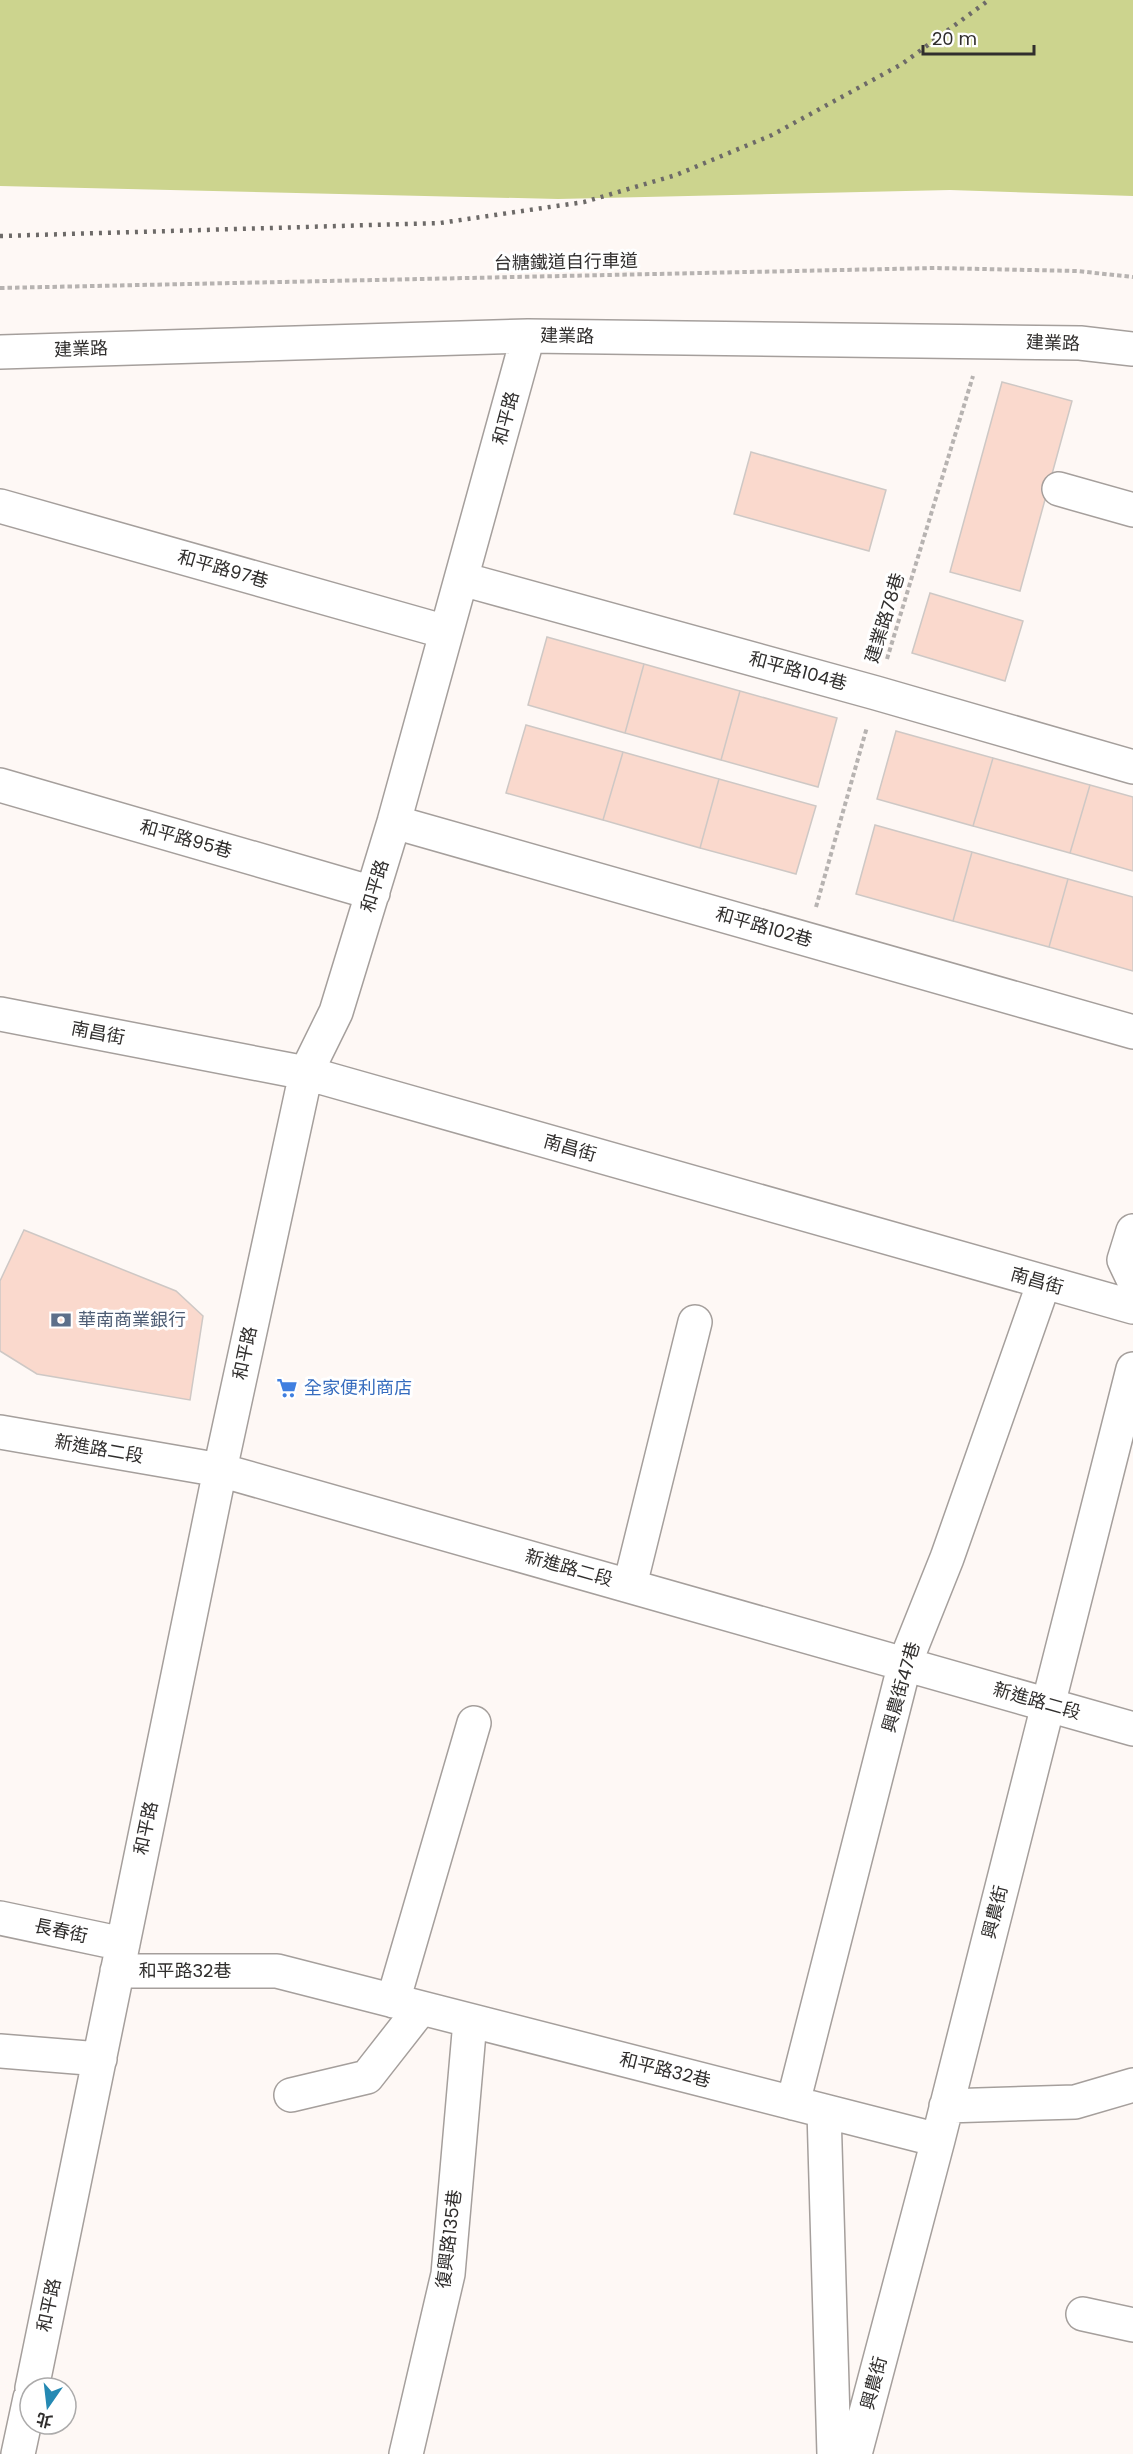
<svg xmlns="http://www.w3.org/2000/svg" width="1133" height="2454" font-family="Poppins,'Noto Sans TC',sans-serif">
<rect width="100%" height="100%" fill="#fef8f5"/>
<path fill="#ccd48e" d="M0 0H1133V196L950 190 558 199 0 186Z"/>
<path fill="#fad9cd" stroke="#cec8c5" stroke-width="1.5" d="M1002 382 1072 401 1020 591 950 572Z
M751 452 886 490 869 551 734 514Z
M930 593 1023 621 1005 681 912 653Z
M547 637 644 664 625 733 528 705Z
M644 664 740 691 721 760 625 733Z
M740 691 837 718 818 787 721 760Z
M526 725 623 752 603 820 506 793Z
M896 731 993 758 973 826 877 799Z
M623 752 719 779 700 848 603 820Z
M993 758 1090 785 1070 853 973 826Z
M719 779 816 806 796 874 700 848Z
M1090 785 1133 797V871L1070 853Z
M875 825 972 852 953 921 856 894Z
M972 852 1068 879 1049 947 953 921Z
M1068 879 1133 897V971L1049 947Z
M24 1230 176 1291 203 1316 190 1400 37 1374 0 1351V1281Z"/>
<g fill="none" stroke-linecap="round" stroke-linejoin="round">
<g stroke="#a59f9c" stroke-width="36">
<path id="minor" d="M0 352 528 336 1080 343 1133 349
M1059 489 1133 510
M0 506 446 632
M462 579 876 693 1133 767
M0 785 373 893
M394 822 1133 1032
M0 1014 306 1073 1133 1307
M1133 1231 1124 1260 1133 1279
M0 1432 220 1470 1133 1729
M630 1585 695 1322
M0 1918 123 1944
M117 1971H277L938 2140
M393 2001 474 1723
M0 2051 100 2059
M291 2095 367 2077 421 2008
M793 2103 905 1663 947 1558 1044 1282
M946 2106 1075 2102 1133 2085
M824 2111 834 2454
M1083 2314 1133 2325
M32 2388 220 1470 306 1073 336 1012 394 822 528 336
M18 2454 30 2398
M406 2454 448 2274 470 2021
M855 2454 938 2140 1133 1369"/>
</g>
<path stroke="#b7b3b1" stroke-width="4" stroke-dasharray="4.5 3" stroke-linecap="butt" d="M0 288 935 268 1077 271 1133 277
M887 659 973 376
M816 907 867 727"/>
<use href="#minor" stroke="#fff" stroke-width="33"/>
<path stroke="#6d6a68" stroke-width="4.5" stroke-dasharray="3 6" stroke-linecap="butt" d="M0 236 440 223 584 202 676 175 772 135 902 64 989 0"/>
</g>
<defs>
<g id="bank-bare" transform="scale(1.62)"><path d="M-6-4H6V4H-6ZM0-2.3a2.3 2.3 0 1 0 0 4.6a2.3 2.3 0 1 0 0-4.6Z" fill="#5c6f8a" stroke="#fff" stroke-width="2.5" paint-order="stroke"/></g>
<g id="supermarket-bare" transform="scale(1.62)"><path d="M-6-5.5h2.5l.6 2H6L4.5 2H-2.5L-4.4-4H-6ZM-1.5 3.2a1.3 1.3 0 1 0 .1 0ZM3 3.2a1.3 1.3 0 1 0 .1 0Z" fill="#3f7fe0" stroke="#fff" stroke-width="2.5" paint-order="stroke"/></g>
</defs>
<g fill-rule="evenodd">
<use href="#bank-bare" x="61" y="1320"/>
<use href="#supermarket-bare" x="287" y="1388"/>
</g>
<g text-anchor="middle" stroke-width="6" stroke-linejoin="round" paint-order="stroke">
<g font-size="18" fill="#302e2d" stroke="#fff">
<text transform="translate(566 262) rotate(-1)" y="6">台糖鐵道自行車道</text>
<text transform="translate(567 336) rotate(1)" y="6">建業路</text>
<text transform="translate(1053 343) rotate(2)" y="6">建業路</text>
<text transform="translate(81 349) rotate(-2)" y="6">建業路</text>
<text transform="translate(506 418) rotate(-75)" y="6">和平路</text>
<text transform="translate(223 569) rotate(16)" y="6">和平路97巷</text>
<text transform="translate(885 618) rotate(-73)" y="6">建業路78巷</text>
<text transform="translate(798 671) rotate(15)" y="6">和平路104巷</text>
<text transform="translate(186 839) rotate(16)" y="6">和平路95巷</text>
<text transform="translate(375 886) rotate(-73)" y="6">和平路</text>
<text transform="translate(764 927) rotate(16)" y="6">和平路102巷</text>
<text transform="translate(98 1033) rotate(11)" y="6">南昌街</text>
<text transform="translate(570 1148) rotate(16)" y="6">南昌街</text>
<text transform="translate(1037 1281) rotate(16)" y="6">南昌街</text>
<text transform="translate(245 1353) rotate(-78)" y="6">和平路</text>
<text transform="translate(99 1449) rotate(10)" y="6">新進路二段</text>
<text transform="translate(569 1568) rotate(16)" y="6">新進路二段</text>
<text transform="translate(901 1687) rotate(-74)" y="6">興農街47巷</text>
<text transform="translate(1037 1701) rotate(16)" y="6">新進路二段</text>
<text transform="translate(146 1828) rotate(-78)" y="6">和平路</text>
<text transform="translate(995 1912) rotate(-76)" y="6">興農街</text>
<text transform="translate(61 1931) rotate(12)" y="6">長春街</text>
<text x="185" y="1977">和平路32巷</text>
<text transform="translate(665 2070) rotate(14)" y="6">和平路32巷</text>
<text transform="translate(449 2239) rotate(-83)" y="6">復興路135巷</text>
<text transform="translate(49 2305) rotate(-78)" y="6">和平路</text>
<text transform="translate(874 2383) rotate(-75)" y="6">興農街</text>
</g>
<g font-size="18" fill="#4e5e75" stroke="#fff" text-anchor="start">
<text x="78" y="1326">華南商業銀行</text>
</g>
<g font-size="18" fill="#366cbe" stroke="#fff" text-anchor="start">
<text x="304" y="1394">全家便利商店</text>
</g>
</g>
<g transform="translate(48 2406) rotate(194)"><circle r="28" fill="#ffffff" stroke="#acabab" stroke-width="1.5"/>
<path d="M0-4.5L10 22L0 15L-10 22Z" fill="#2589b3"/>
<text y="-9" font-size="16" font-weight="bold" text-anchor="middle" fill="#302e2d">北</text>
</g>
<path d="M923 45v9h111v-9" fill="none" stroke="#302e2d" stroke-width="3"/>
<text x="932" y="45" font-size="18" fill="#302e2d" stroke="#ffffff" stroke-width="4.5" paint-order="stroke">20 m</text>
</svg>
